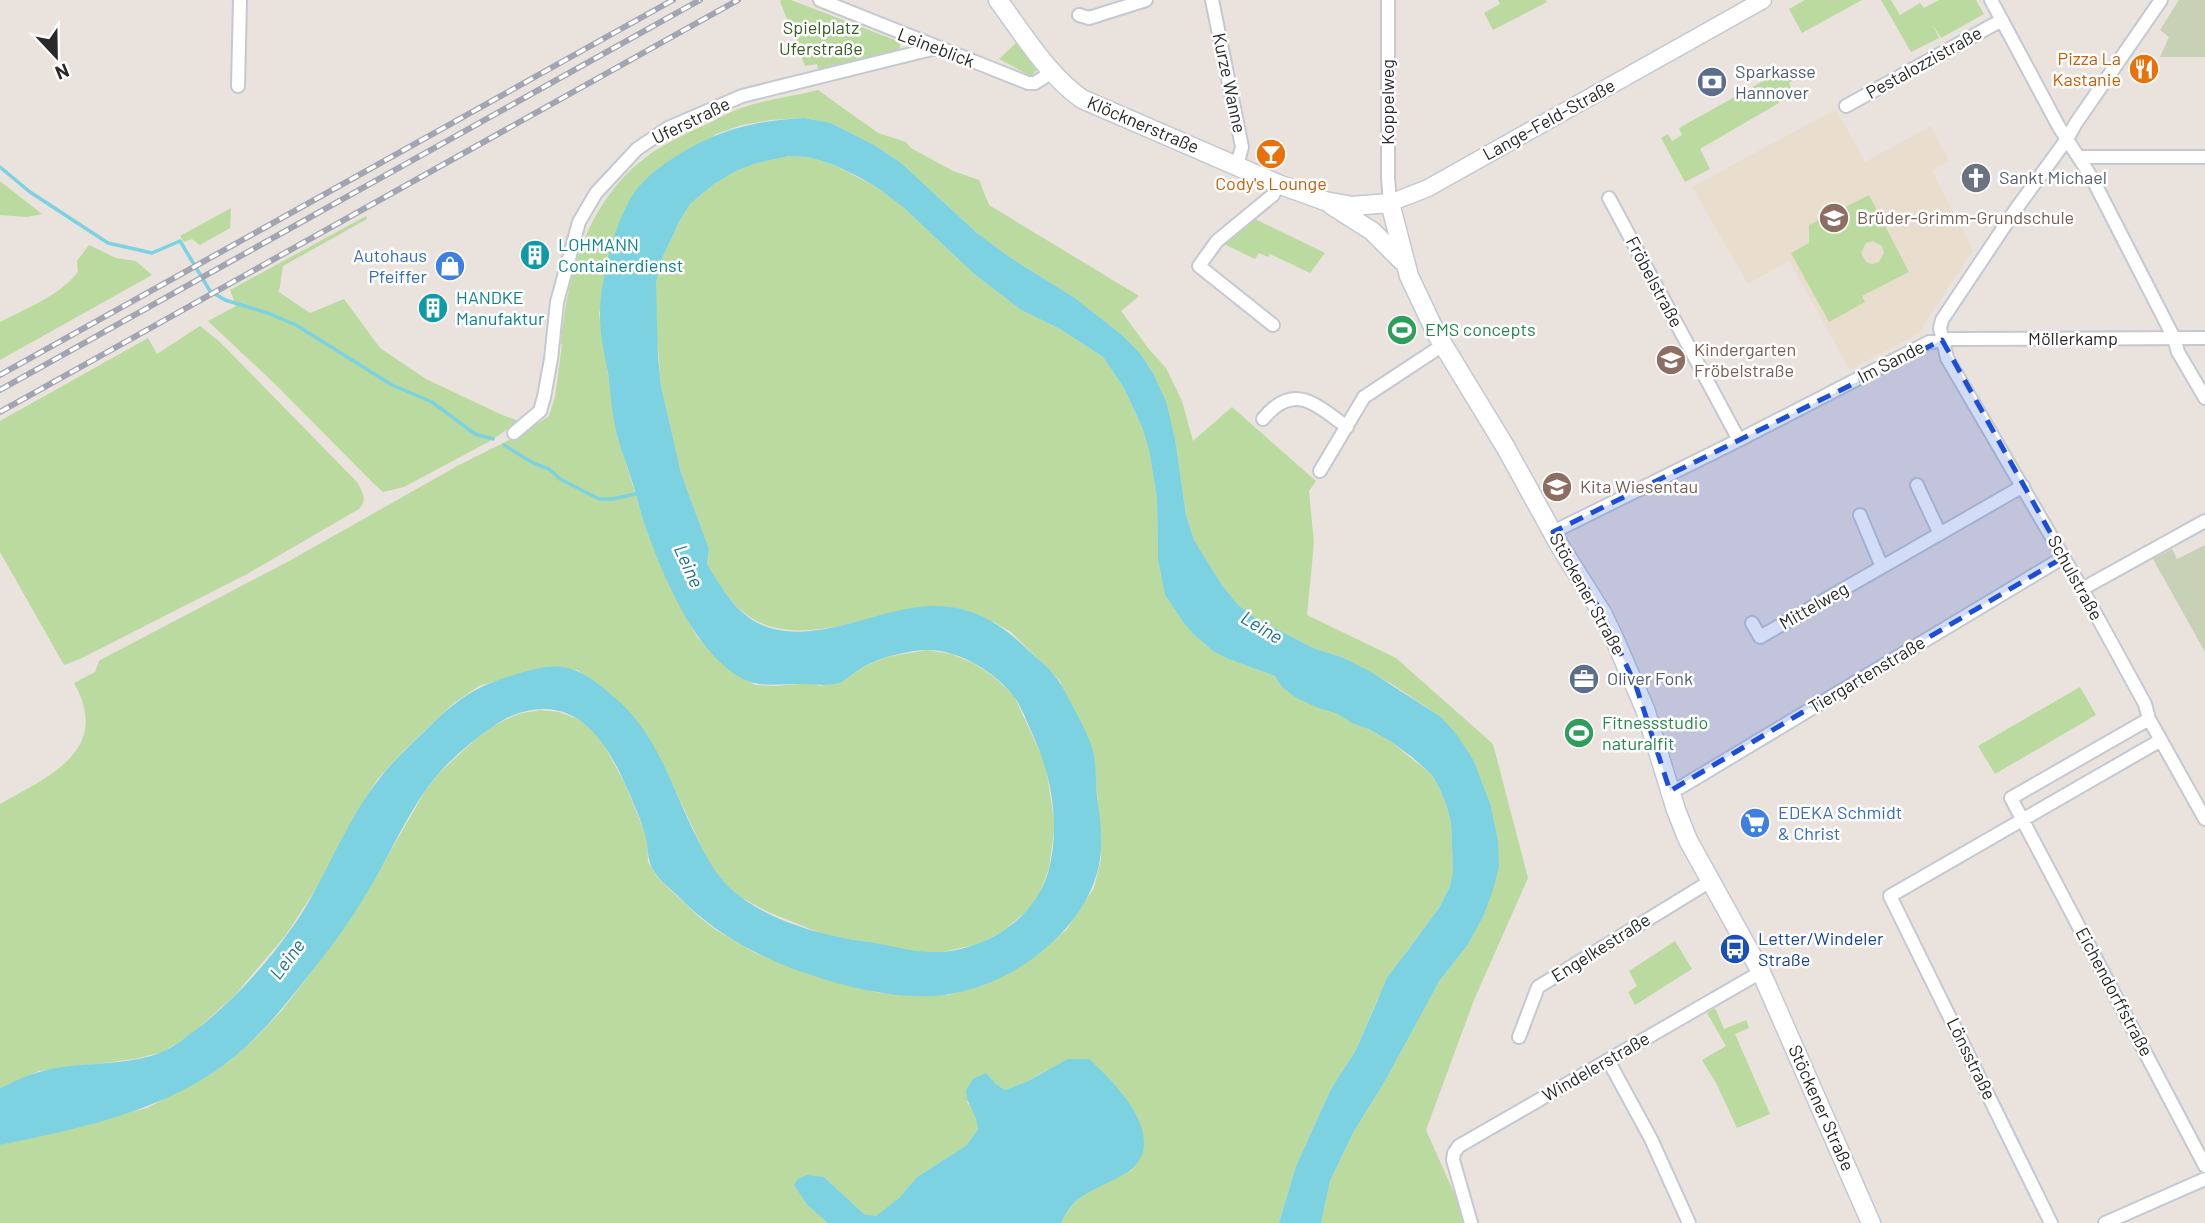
<svg xmlns="http://www.w3.org/2000/svg" width="2205" height="1223" font-family="Barlow,sans-serif">
<rect width="100%" height="100%" fill="#eae2dd"/>
<path fill="#e9ddce" d="M1836 109 1865 162 1931 126 1949 161 1932 171 1973 250 1919 333 1850 370 1789 261 1748 284 1692 187Z"/>
<path fill="#bbda9f" fill-rule="evenodd" d="M782 0H791L900 42V50L818 69 817 64 805 66 780 1Z
M1498 0H1546L1547 2 1493 30 1484 13 1500 4Z
M1805 0H1862L1802 33 1789 9Z
M1881 0H1891L1900 15 1920 3 1924 8 1939 0H1976L1984 14 1941 38 1933 25 1939 38 1911 52Z
M1016 43 1037 70 1031 76 999 59Z
M1785 69 1792 81 1789 83 1794 94 1700 149 1710 169 1685 182 1661 138 1668 134 1672 141 1682 135 1679 128Z
M818 90 878 133 906 142 911 148 953 171 979 180 989 205 1139 296 1121 311 1148 348 1166 368 1182 401 1193 441 1232 407 1316 481 1309 491 1314 543 1307 615 1396 658 1493 744 1528 878 1474 1000 1426 1130 1455 1195 1463 1223H1321L1330 1181 1353 1133 1385 1081 1440 980 1467 946 1483 917 1498 841 1491 806 1474 761 1441 717 1395 686 1344 658 1313 648 1254 617 1238 605 1222 585 1194 540 1186 515 1175 438 1166 401 1153 373 1140 353 1122 335 1075 298 1011 258 977 233 900 162 874 145 831 123 804 118 771 120 742 125 716 134 625 209 611 250 599 314 617 434 648 535 677 599 697 637 730 670 755 685 775 686 810 683 820 686 842 682 865 666 887 657 927 650 951 654 973 663 994 677 1014 696 1045 763 1055 824 1049 868 1040 892 1029 909 1003 931 979 944 933 954 911 952 869 942 828 936 768 912 742 898 725 884 709 863 672 783 612 696 577 670 540 668 479 686 454 703 402 752 377 780 360 807 317 887 286 935 234 996 194 1032 163 1052 135 1059 39 1071 0 1088V804C49 776 112 751 74 683L95 672 99 661 104 658 291 560 459 465 525 432 549 416 555 397 562 345 561 343C567 271 590 195 653 152 670 141 687 133 705 125 718 119 731 111 744 107 768 99 794 96 818 90Z
M789 156 808 157 832 164 878 188 904 208 973 273 1021 310 1060 329 1103 357 1124 388 1142 427 1149 450 1157 498 1158 560 1165 595 1184 623 1193 634 1213 651 1226 658 1275 676 1281 686 1318 708 1338 714 1390 741 1432 775 1439 787 1446 804 1451 823 1453 871 1450 886 1439 908 1403 956 1377 1000 1356 1050 1331 1089 1296 1166 1279 1223H1061C1076 1191 1103 1185 1133 1169L1047 1070 1026 1082 1005 1090 996 1084 986 1073 967 1102 977 1118 978 1129 967 1145 917 1177 899 1198 876 1217 864 1214 824 1177 794 1185 807 1205 828 1223H0V1145L147 1108 209 1075 231 1060 259 1035 283 1009 337 938 365 896 425 791 438 774 476 739 495 725 518 714 540 710 559 712 578 719 598 734 624 782 639 818 647 838 648 862 657 877 699 917 716 930 755 953 814 976 879 993 948 995 982 986 1000 977 1040 953 1067 929 1094 888 1101 859V840L1094 757 1060 681 1011 632 994 622C953 621 911 619 870 620 858 620 846 625 833 627 788 635 752 631 724 591 718 583 711 574 707 564L709 549 681 473 661 386 656 325V284L660 263 679 222 690 204 714 184 736 171 757 163Z
M0 181 42 214 27 217 0 215Z
M1869 195 1909 272 1862 296 1865 302 1829 322 1791 253 1809 243V225ZM1873 241 1882 246 1884 253 1879 262 1872 264 1866 262 1861 253 1866 243Z
M231 208 230 228 200 245 192 239 184 242 180 236Z
M366 216 367 219 283 266 279 292 310 313 344 299 380 348 426 379 502 415 519 421 490 441 404 487 383 492 373 483 278 387 208 321 236 306 230 290Z
M1253 218 1325 253 1310 273 1270 254 1268 257 1259 253 1255 259 1222 243Z
M89 245 116 258 136 261 152 275 0 360V322C27 308 59 296 78 272L77 261Z
M200 326 220 342 357 482C362 491 368 500 359 509L247 574 82 658 64 665 0 552V421L148 338 157 354Z
M2080 687 2096 715 1995 774 1978 746Z
M1675 941 1692 969 1635 1005 1628 992 1637 986 1629 971Z
M1715 1008 1724 1029 1746 1020 1749 1028 1735 1034 1770 1114 1737 1128 1717 1085 1702 1060 1726 1046 1707 1013Z"/>
<path fill="#c7d1b6" d="M2179 0H2205V57H2160L2169 37 2160 30Z
M2205 545V652L2153 559 2172 549 2177 559Z"/>
<path fill="#7cd2e0" d="M804 118 831 123 874 145 900 162 977 233 1011 258 1075 298 1122 335 1140 353 1153 373 1166 401 1175 438 1186 515 1194 540 1222 585 1238 605 1254 617 1313 648 1344 658 1371 672 1441 717 1457 735 1474 761 1491 806 1498 841 1499 866 1493 890 1483 917 1467 946 1440 980 1385 1081 1353 1133 1330 1181 1321 1223H1279L1296 1166 1331 1089 1356 1050 1387 978 1439 908 1450 886 1453 871 1451 823 1446 804 1439 787 1432 775 1412 757 1390 741 1370 730 1352 723 1338 714 1318 708 1295 697 1281 686 1275 676 1226 658 1213 651 1193 634 1184 623 1165 595 1158 560 1157 498 1149 450 1142 427 1124 388 1103 357 1060 329 1021 310 973 273 904 208 878 188 857 176 832 164 808 157 789 156 757 163 736 171 714 184 690 204 679 222 660 263 656 284 658 357 661 386 681 473 709 549 707 564C721 587 736 614 762 625 806 644 863 617 906 609 956 599 993 615 1028 650 1038 659 1050 669 1058 680 1064 688 1068 698 1073 707 1081 722 1090 738 1094 755 1096 768 1096 783 1097 797 1100 817 1103 839 1100 859 1090 929 1011 987 944 995 900 1000 853 989 811 975 760 958 714 934 677 895 670 888 661 882 655 873 646 861 649 847 645 834 641 820 635 807 630 795 609 746 580 692 516 714 500 720 485 732 472 742 459 753 445 765 434 779 406 814 389 858 365 896 347 926 326 954 304 981 282 1009 261 1035 233 1058 167 1111 81 1128 0 1145V1088C12 1083 24 1076 36 1073 75 1060 128 1068 164 1051 175 1046 187 1036 197 1029 237 998 274 956 302 913 329 870 347 819 380 778 393 761 409 746 425 731 453 703 473 687 511 676 528 671 545 665 562 667 580 669 595 681 608 692 656 729 669 781 695 834 705 854 714 873 730 888 763 919 819 935 862 941 906 947 931 961 977 944 1010 932 1037 907 1048 873 1061 826 1052 776 1032 733 1027 722 1022 708 1015 698 996 672 958 649 926 650 914 650 898 654 887 657 883 658 866 665 863 667 861 668 844 681 842 682 829 687 816 684 803 684 765 684 750 691 719 661 687 630 665 579 649 537 641 517 637 495 630 475 626 462 621 450 618 438 612 417 611 395 608 373 604 352 599 330 600 309 602 275 614 225 632 196 641 182 655 170 669 161 713 131 751 121 804 118Z
M1068 1059H1089C1114 1082 1167 1134 1133 1168 1129 1172 1123 1174 1119 1177 1092 1192 1075 1193 1061 1223H828L807 1205 794 1185 798 1179 807 1175 824 1177 864 1214 876 1216 899 1198 917 1177 967 1145 978 1129C977 1112 967 1108 966 1090L973 1079 986 1073 996 1084 1005 1090 1026 1082Z"/>
<g fill="none" stroke-linecap="round" stroke-linejoin="round">
<path stroke="#7cd2e0" stroke-width="3.5" d="M0 167 30 192 108 243 152 253 180 241 210 291 225 300 268 313 296 325 392 385 432 402 475 434 493 439
M504 445 533 463 549 469 560 479 599 499H612L640 493"/>
<g stroke="#c4c9d1" stroke-width="16">
<path id="minor" d="M820 0 1028 83H1035L1052 72
M1212 0 1242 147 1237 165
M1388 0V178L1390 203
M1991 0 2059 127 2092 178 2174 338 2178 352 2205 398
M2161 0 2076 123 2067 139 2016 209 1942 320 1940 328 1947 358 2082 589 2145 704 2149 719 2205 819
M1079 15 1089 18 1146 0
M238 86 240 0
M1846 106 2002 20
M2079 157H2205
M1609 198 1739 440
M1273 325 1199 266 1217 241 1273 195 1278 184
M1263 419C1294 381 1316 405 1347 427
M514 433 540 411 544 397 551 359 557 302 579 222 596 193 637 149 668 128 742 96 936 48
M1320 471 1364 397 1443 345
M1917 485 1940 534
M1860 515 1882 567
M1553 532 1739 440 1929 342 1952 339 2205 338
M2082 589 2205 521
M1752 623 1760 637 2023 486
M2149 719 2011 798 2205 1166
M1670 791 1681 787 2064 557
M1519 1037 1538 987 1709 882
M1608 1060 1651 1139 1689 1223
M1471 1223 1453 1160 1454 1153 1459 1146 1761 972
M2051 1223 1890 896 2161 740
M2105 1223 2205 1179"/>
</g>
<g stroke="#c4c9d1" stroke-width="19">
<path id="tertiary" d="M1390 203 1428 188 1763 0"/>
</g>
<g stroke="#c4c9d1" stroke-width="21">
<path id="secondary" d="M998 0C1023 34 1047 74 1082 99L1278 184 1325 201 1352 206 1390 203 1409 276 1436 333 1506 448 1561 548 1602 613 1614 638 1645 709 1676 810 1688 840 1761 972 1871 1223
M1331 205 1372 231 1402 261"/>
</g>
<use href="#minor" stroke="#fff" stroke-width="12"/>
<use href="#tertiary" stroke="#fff" stroke-width="16"/>
<use href="#secondary" stroke="#fff" stroke-width="18"/>
<g stroke="#a0a5b1" stroke-width="6">
<path id="rail" d="M0 375 673 0
M0 390 700 0
M0 412 738 0"/>
</g>
<use href="#rail" stroke="#fff" stroke-width="3.5" stroke-dasharray="10" stroke-linecap="butt"/>
</g>
<path fill="#1d4ed8" fill-opacity="0.2" stroke="#1d4ed8" stroke-width="5" stroke-dasharray="14 9" stroke-linejoin="round" d="M1942 340 2064 557 1670 791 1636 686 1602 613 1553 532Z"/>
<defs>
<g id="restaurant-disc" transform="scale(1.575)"><circle r="9.5" fill="#e8710a" stroke="#fff"/><path d="M-5-6h1v4h1v-4h1v4h1v-4h1v5L-1.5 .5V6h-2V.5L-5-1ZM5-6V6H3V1.5H1.5Q1.5-4 5-6Z" fill="#fff"/></g>
<g id="bank-disc" transform="scale(1.575)"><circle r="9.5" fill="#5c6f8a" stroke="#fff"/><path d="M-6-4H6V4H-6ZM0-2.3a2.3 2.3 0 1 0 0 4.6a2.3 2.3 0 1 0 0-4.6Z" fill="#fff"/></g>
<g id="bar-disc" transform="scale(1.575)"><circle r="9.5" fill="#e8710a" stroke="#fff"/><path d="M-6-5H6L.8 .8V4.5H3.5V6h-7V4.5H-.8V.8Z" fill="#fff"/></g>
<g id="church-disc" transform="scale(1.575)"><circle r="9.5" fill="#6b7280" stroke="#fff"/><path d="M-1.2-6h2.4v3.5h3.3v2.4h-3.3V6h-2.4V-.1h-3.3v-2.4h3.3Z" fill="#fff"/></g>
<g id="school-disc" transform="scale(1.575)"><circle r="9.5" fill="#8d6e63" stroke="#fff"/><path d="M0-5L7-2L0 1L-7-2ZM-4 1L0 2.5L4 1V4Q0 6-4 4Z" fill="#fff"/></g>
<g id="building-disc" transform="scale(1.575)"><circle r="9.5" fill="#0f9aa8" stroke="#fff"/><path d="M-4-6H4V6H1V3H-1V6H-4ZM-2.5-4.3h1.7v1.8h-1.7ZM.8-4.3h1.7v1.8H.8ZM-2.5-1h1.7V.8h-1.7ZM.8-1h1.7V.8H.8Z" fill="#fff"/></g>
<g id="shop-disc" transform="scale(1.575)"><circle r="9.5" fill="#3f7fe0" stroke="#fff"/><path d="M-5-2.5h2.3a2.7 3.5 0 0 1 5.4 0H5L5.5 6h-11ZM-1.5-2.5h3a1.5 2.3 0 0 0-3 0Z" fill="#fff"/></g>
<g id="stadium-disc" transform="scale(1.575)"><circle r="9.5" fill="#2e9e5b" stroke="#fff"/><path d="M0-5a6.5 5 0 1 0 0 10a6.5 5 0 1 0 0-10ZM-3.5-1.8h7v3.6h-7Z" fill="#fff"/></g>
<g id="office-disc" transform="scale(1.575)"><circle r="9.5" fill="#5c6f8a" stroke="#fff"/><path d="M-6-3h4V-5.5h4V-3h4V5H-6ZM-1-4.5V-3h2v-1.5ZM-6 0V1H6V0Z" fill="#fff"/></g>
<g id="supermarket-disc" transform="scale(1.575)"><circle r="9.5" fill="#3f7fe0" stroke="#fff"/><path d="M-6-5.5h2.5l.6 2H6L4.5 2H-2.5L-4.4-4H-6ZM-1.5 3.2a1.3 1.3 0 1 0 .1 0ZM3 3.2a1.3 1.3 0 1 0 .1 0Z" fill="#fff"/></g>
<g id="bus-disc" transform="scale(1.575)"><circle r="9.5" fill="#1a4fb4" stroke="#fff"/><path d="M-5-6H5V4H4V6H2V4H-2V6H-4V4H-5ZM-3.5-4V0h7V-4ZM-3.5 1.2v1.5H-2V1.2ZM2 1.2v1.5H3.5V1.2Z" fill="#fff"/></g>
</defs>
<g fill-rule="evenodd">
<use href="#restaurant-disc" x="2144" y="69"/>
<use href="#bank-disc" x="1712" y="82"/>
<use href="#bar-disc" x="1271" y="154"/>
<use href="#church-disc" x="1976" y="178"/>
<use href="#school-disc" x="1834" y="218"/>
<use href="#building-disc" x="535" y="255"/>
<use href="#shop-disc" x="450" y="266"/>
<use href="#building-disc" x="433" y="308"/>
<use href="#stadium-disc" x="1402" y="330"/>
<use href="#school-disc" x="1671" y="360"/>
<use href="#school-disc" x="1557" y="487"/>
<use href="#office-disc" x="1584" y="679"/>
<use href="#stadium-disc" x="1579" y="733"/>
<use href="#supermarket-disc" x="1755" y="823"/>
<use href="#bus-disc" x="1735" y="949"/>
</g>
<g text-anchor="middle" stroke-width="5" stroke-linejoin="round" paint-order="stroke">
<g font-size="18" fill="#365d22" stroke="#fff">
<text x="821" y="34">Spielplatz<tspan x="821" dy="21">Uferstraße</tspan></text>
</g>
<g font-size="18" fill="#292929" stroke="#fff">
<text transform="translate(936 48) rotate(21)" y="6">Leineblick</text>
<text transform="translate(1924 63) rotate(-29)" y="6">Pestalozzistraße</text>
<text transform="translate(1229 83) rotate(78)" y="6">Kurze Wanne</text>
<text transform="translate(1388 102) rotate(-90)" y="6">Koppelweg</text>
<text transform="translate(1549 120) rotate(-29)" y="6">Lange-Feld-Straße</text>
<text transform="translate(691 121) rotate(-26)" y="6">Uferstraße</text>
<text transform="translate(1143 125) rotate(23)" y="6">Klöcknerstraße</text>
<text transform="translate(1654 282) rotate(62)" y="6">Fröbelstraße</text>
<text x="2073" y="345">Möllerkamp</text>
<text transform="translate(1891 362) rotate(-27)" y="6">Im Sande</text>
<text transform="translate(2075 578) rotate(61)" y="6">Schulstraße</text>
<text transform="translate(1587 594) rotate(61)" y="6">Stöckener Straße</text>
<text transform="translate(1814 606) rotate(-30)" y="6">Mittelweg</text>
<text transform="translate(1867 675) rotate(-31)" y="6">Tiergartenstraße</text>
<text transform="translate(1601 948) rotate(-32)" y="6">Engelkestraße</text>
<text transform="translate(2114 992) rotate(62)" y="6">Eichendorffstraße</text>
<text transform="translate(1971 1059) rotate(64)" y="6">Lönsstraße</text>
<text transform="translate(1596 1067) rotate(-30)" y="6">Windelerstraße</text>
<text transform="translate(1821 1108) rotate(66)" y="6">Stöckener Straße</text>
</g>
<g font-size="18" fill="#c56008" stroke="#fff" text-anchor="end">
<text x="2121" y="65">Pizza La<tspan x="2121" dy="21">Kastanie</tspan></text>
<text x="1271" y="190" text-anchor="middle">Cody's Lounge</text>
</g>
<g font-size="18" fill="#4e5e75" stroke="#fff" text-anchor="start">
<text x="1735" y="78">Sparkasse<tspan x="1735" dy="21">Hannover</tspan></text>
<text x="1607" y="685">Oliver Fonk</text>
</g>
<g font-size="18" fill="#5b616d" stroke="#fff" text-anchor="start">
<text x="1999" y="184">Sankt Michael</text>
</g>
<g font-size="18" fill="#785e54" stroke="#fff" text-anchor="start">
<text x="1857" y="224">Brüder-Grimm-Grundschule</text>
<text x="1694" y="356">Kindergarten<tspan x="1694" dy="21">Fröbelstraße</tspan></text>
<text x="1580" y="493">Kita Wiesentau</text>
</g>
<g font-size="18" fill="#0d838f" stroke="#fff" text-anchor="start">
<text x="558" y="251">LOHMANN<tspan x="558" dy="21">Containerdienst</tspan></text>
<text x="456" y="304">HANDKE<tspan x="456" dy="21">Manufaktur</tspan></text>
</g>
<g font-size="18" fill="#366cbe" stroke="#fff" text-anchor="end">
<text x="427" y="262">Autohaus<tspan x="427" dy="21">Pfeiffer</tspan></text>
<text x="1778" y="819" text-anchor="start">EDEKA Schmidt<tspan x="1778" dy="21">&amp; Christ</tspan></text>
</g>
<g font-size="18" fill="#27864d" stroke="#fff" text-anchor="start">
<text x="1425" y="336">EMS concepts</text>
<text x="1602" y="729">Fitnessstudio<tspan x="1602" dy="21">naturalfit</tspan></text>
</g>
<g font-size="18" fill="#164399" stroke="#fff" text-anchor="start">
<text x="1758" y="945">Letter/Windeler<tspan x="1758" dy="21">Straße</tspan></text>
</g>
<g font-size="19" font-style="italic" fill="#1d7289" stroke="#fff">
<text transform="translate(689 566) rotate(66)" y="7">Leine</text>
<text transform="translate(1262 627) rotate(31)" y="7">Leine</text>
<text transform="translate(287 959) rotate(-53)" y="7">Leine</text>
</g>
</g>
<g transform="translate(56 56) rotate(158)" stroke="#ffffff" stroke-width="5" paint-order="stroke">
<path d="M0-5L12 26L0 18L-12 26Z" fill="#292929"/>
<text y="-10" font-size="19" font-weight="bold" text-anchor="middle" fill="#292929">N</text>
</g>
</svg>
